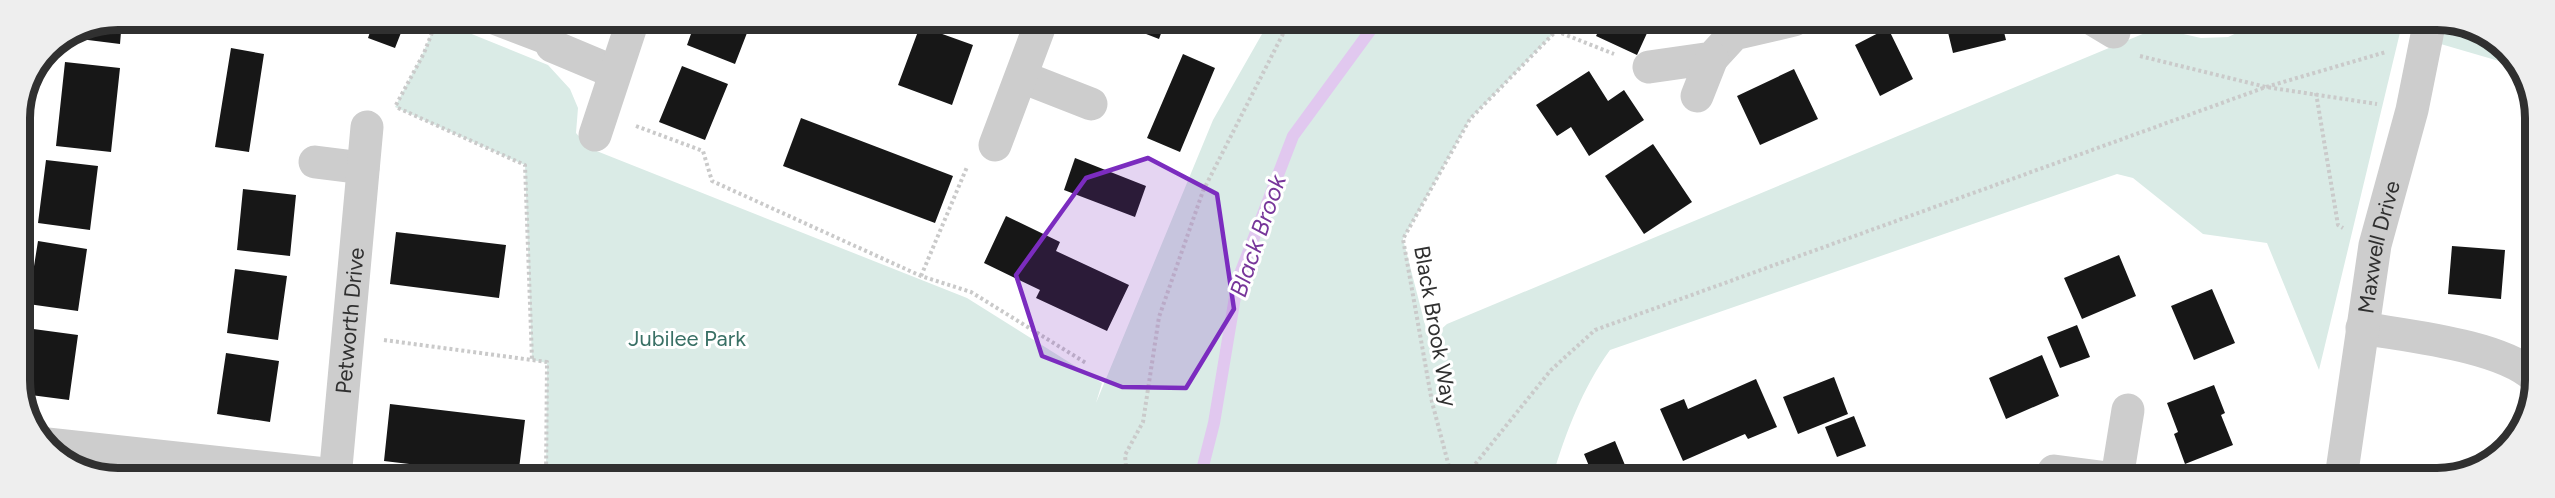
<svg xmlns="http://www.w3.org/2000/svg" width="2555" height="498" font-family="Figtree,sans-serif">
<rect width="100%" height="100%" fill="#fff"/>
<path fill="#daebe6" d="M437 20 548 65 570 89 578 108 576 133 589 148 967 298 1102 383 1096 403 1213 120 1270 20H1543L1556 31 1470 119 1403 239 1429 340 1447 324 2157 28 2201 38 2228 37 2265 20H2403L2319 370 2267 243 2203 234 2133 178 2117 174 1610 350C1582 389 1566 432 1552 478H546L547 363 532 360 525 165 395 107 423 53Z
M2430 20H2451L2507 48 2516 66 2427 40Z"/>
<g fill="none" stroke-linecap="round" stroke-linejoin="round">
<path stroke="#e1c8ef" stroke-width="12" d="M1200 478 1214 423 1238 279 1293 136 1378 20"/>
</g>
<path fill="#171717" d="M118 20H122L120 44 72 38Z
M349 20H406L395 48 368 38 371 29Z
M696 20H752L735 64 687 45Z
M1110 20H1166L1159 39Z
M1604 20H1653L1637 55 1596 36Z
M1945 20H2001L2006 40 1953 53Z
M2191 20H2213L2196 29Z
M920 26 973 45 952 105 898 85Z
M1888 28 1913 79 1880 96 1855 45Z
M231 48 264 54 249 152 215 147Z
M1183 54 1215 68 1180 152 1147 138Z
M65 62 120 68 111 152 56 146Z
M682 66 728 84 705 140 659 122Z
M1794 69 1818 119 1760 145 1737 96Z
M1589 71 1608 101 1624 90 1644 120 1589 156 1571 127 1557 136 1536 105Z
M801 118 953 176 935 223 783 166Z
M1653 144 1692 202 1644 234 1605 176Z
M1075 158 1146 186 1135 217 1064 190Z
M46 160 98 166 90 230 38 223Z
M243 189 296 195 290 256 237 250Z
M1006 216 1060 242 1056 251 1129 285 1107 331 1036 298 1040 290 984 263Z
M396 232 506 245 499 298 390 284Z
M38 241 87 249 78 311 28 304Z
M2452 246 2505 250 2501 299 2448 294Z
M2119 255 2136 296 2082 319 2064 278Z
M235 269 287 276 278 340 227 333Z
M2521 272H2534V306L2523 307Z
M2212 289 2235 343 2194 360 2171 306Z
M2077 325 2090 357 2060 368 2047 337Z
M26 328 78 335 69 400 23 394 22 356Z
M226 353 279 361 270 422 217 414Z
M2042 355 2059 396 2006 419 1989 378Z
M1834 377 1848 414 1798 434 1783 397Z
M1756 379 1777 427 1748 439 1745 434 1683 461 1660 409 1684 399 1688 409Z
M2214 385 2225 413 2221 415 2233 445 2185 464 2174 434 2178 432 2167 403Z
M390 404 525 420 518 477 384 461Z
M1854 416 1866 446 1837 457 1825 427Z
M2501 435 2511 437 2502 454 2496 457Z
M1615 441 1627 470 1608 478H1594L1584 454Z"/>
<g fill="none" stroke-linecap="round" stroke-linejoin="round">
<path stroke="#cacaca" stroke-width="4" stroke-dasharray="3 3" stroke-linecap="butt" d="M1556 31 1614 54
M2140 56 2266 87 2377 104
M2316 93 2338 225 2343 228
M396 105 424 53 437 20
M398 108 525 165 532 360
M636 126 703 151 712 181 921 276 971 292 1086 363
M921 276 967 167
M384 340 547 362 546 478
M1127 478 1125 455 1143 422 1159 317 1203 191 1290 20
M1452 478 1432 402 1403 239 1470 119 1556 31 1543 20
M1464 478 1551 370 1595 330 2266 87 2386 52"/>
<path stroke="#cdcdcd" stroke-width="22" d="M484 20 552 46"/>
<g stroke="#cdcdcd" stroke-width="33">
<path d="M2094 20 2114 32"/>
<path d="M552 46 614 72"/>
<path d="M1649 67 1712 58 1734 34 1794 20"/>
<path d="M1022 77 1091 104"/>
<path d="M1697 96 1712 58"/>
<path d="M595 135 633 20"/>
<path d="M995 145 1042 20"/>
<path d="M315 162 363 168"/>
<path d="M2362 328C2407 336 2501 345 2535 377"/>
<path d="M47 444 335 475"/>
<path d="M2054 471 2108 478"/>
<path id="s1" d="M335 478 367 127"/>
<path d="M2117 478 2128 410"/>
<path id="s2" d="M2341 478 2375 245 2412 110 2430 20"/>
</g>
</g>
<path fill="#7b2cbf" fill-opacity="0.2" stroke="#7b2cbf" stroke-width="4.5" stroke-linejoin="round" d="M1148 158 1217 194 1234 309 1186 388 1122 387 1042 356 1016 275 1086 178Z"/>
<g text-anchor="middle" stroke-width="6" stroke-linejoin="round" paint-order="stroke">
<g font-size="22" fill="#303030" stroke="#fff">
<text dy="8" stroke="none"><textPath href="#s2" startOffset="234">Maxwell Drive</textPath></text>
<text dy="8" stroke="none"><textPath href="#s1" startOffset="158">Petworth Drive</textPath></text>
<text transform="translate(1436 326) rotate(80)" y="8">Black Brook Way</text>
</g>
<g font-size="22" fill="#397065" stroke="#fff">
<text x="687" y="346">Jubilee Park</text>
</g>
<g font-size="24" font-style="italic" fill="#77369a" stroke="#fff">
<text transform="translate(1258 236) rotate(-71)" y="8">Black Brook</text>
</g>
</g>
<path d="M0 0H2555V498H0ZM118 30H2437A88 88 0 0 1 2525 118V380A88 88 0 0 1 2437 468H118A88 88 0 0 1 30 380V118A88 88 0 0 1 118 30Z" fill="#eee" fill-rule="evenodd"/>
<path fill="none" stroke="#303030" stroke-width="8" d="M118 30H2437A88 88 0 0 1 2525 118V380A88 88 0 0 1 2437 468H118A88 88 0 0 1 30 380V118A88 88 0 0 1 118 30Z"/>
</svg>
